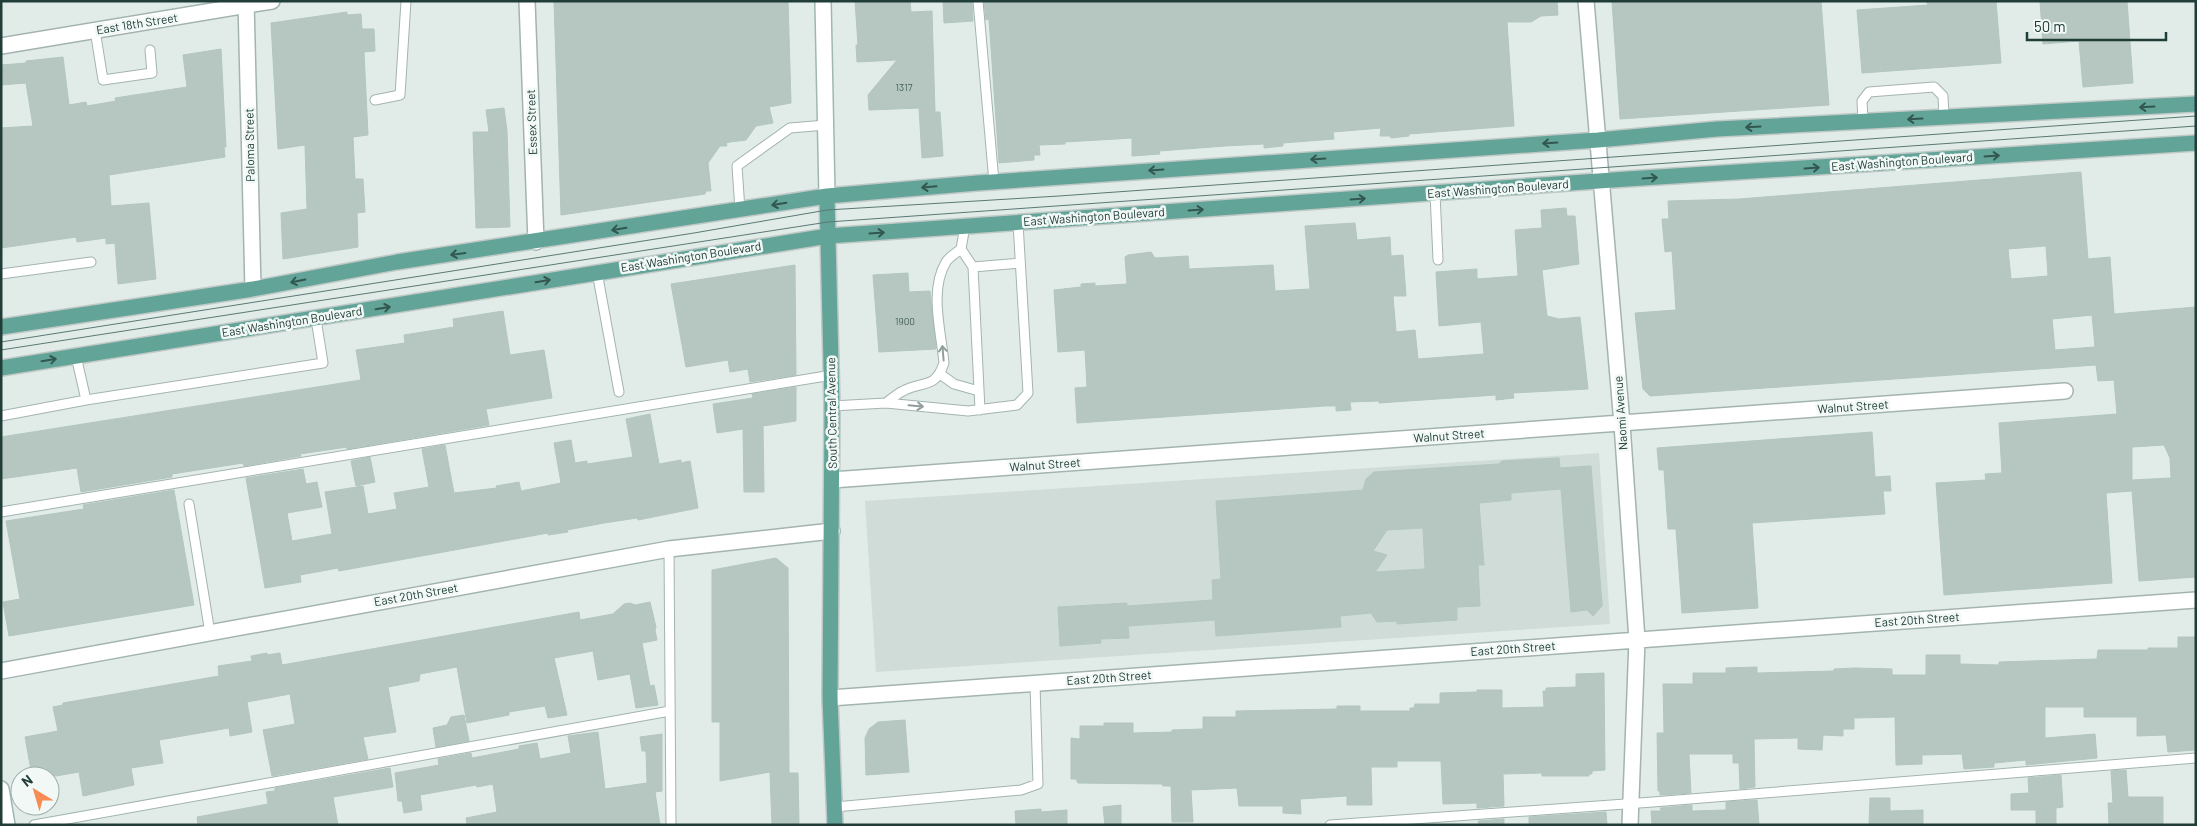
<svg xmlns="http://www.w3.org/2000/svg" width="2197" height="826" font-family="Barlow,sans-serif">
<rect width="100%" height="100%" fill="#e1ece8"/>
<path fill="#cfdcd7" d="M1599 453 1610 624 876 672 865 501Z"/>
<path fill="#b6c7c1" stroke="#b3c6c0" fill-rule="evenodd" d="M554 1H788L791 103 769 107 773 123 756 126 746 140 730 142 726 143 727 146H720L708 163 711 191H706L705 194 561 215Z
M855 1H910L911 12 932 11 935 112H940L943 156 922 158 919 108 869 110 868 95 897 60 857 62 856 45H858Z
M943 1H972L973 21 944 23Z
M984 1H1557L1558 15 1541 16 1531 22H1507L1514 126 1409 134V136L1391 138 1390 136H1380L1381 128 1333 132 1334 139 1283 143V146L1264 148V144L1225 146 1159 151 1160 154 1132 156V138L1065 142V144L1039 145 1040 155H1034V160L999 163 989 19 986 20Z
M1612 1H1821L1829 105 1620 119Z
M1926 1H1996L2001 63 1862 73 1857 10 1928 5Z
M2040 1H2127L2133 83 2083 87 2079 41 2043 44Z
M347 12V15L361 14 362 29H374L375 51 364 52 368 135 353 137 355 179H363L365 212 357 213 358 247 283 259 281 213 307 209 305 145 278 149 271 23Z
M221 49 226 147H224L225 157 109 175 111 206 149 203 156 279 118 284 115 243 106 244V238L77 242 76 237 1 248V128L33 126 26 83 1 85V65L26 63V61L63 57 69 105 86 102 87 106 116 101 115 98 187 87 183 55Z
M504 108 507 131 510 227 476 228 473 132H489L486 110Z
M2081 172 2088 259 2110 257 2114 314 2196 307V577L2139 581 2132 491 2106 493 2112 583 1944 595 1936 483 1986 480 1985 474 2002 473 1999 423 2117 414 2114 380 2098 381 2096 365 1650 396 1643 389 1635 313 1676 310 1672 251 1665 252 1662 219H1669L1668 201 1739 199ZM2046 246 2048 276 2011 279 2008 249ZM2092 315 2095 347 2055 350 2052 319ZM2164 445 2170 458 2171 478 2132 480V447Z
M1566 208 1567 216H1575L1579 264 1542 270 1547 316 1559 319 1580 317 1588 389 1513 393 1514 398 1496 400V395L1379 403V401L1350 402 1351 410 1336 411V406H1325L1077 423 1075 388 1087 387 1085 350 1058 352 1054 290 1081 287V284L1095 283V286L1127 284 1125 257 1128 255 1151 252 1155 258 1188 256 1189 269 1273 265 1275 291 1310 289 1305 226 1355 223 1357 240 1390 237 1391 256 1403 255 1406 296H1393L1396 332 1415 330 1418 359 1484 354 1481 322 1439 326 1436 272 1477 269V279L1518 276 1515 230 1542 228 1541 210Z
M795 265 796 375 750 382 748 369 730 372 728 360 686 367 671 284Z
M908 273 909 292 930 291 936 349 879 352 873 275Z
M503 311 510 355 544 350 552 398 486 409 489 425 347 449V447L300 454 301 456 244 466 243 463 172 474V477L81 492 77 468 1 479V437L361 380 356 350 405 343 404 335 454 327 453 319Z
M796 387V421L763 426 764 492H744L743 429 717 433 713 404 753 398 752 394Z
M650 414 659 464 681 460V463L690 461 698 508 638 520 637 518 604 523 567 530 568 532 548 535V533L339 571 338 568 300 575 301 582 265 588 246 478 303 469 306 484 317 482 322 507 287 513 292 541 332 534 325 492 363 486 368 514 397 509 394 493 429 487 422 449 445 445 454 493 497 488 496 486 519 482 521 491 561 483 554 443 571 440 575 463 587 461V464L633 457 626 419Z
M1872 432 1875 477 1890 476 1891 491H1883L1885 514 1752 523 1758 608 1682 613 1676 529H1668L1664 470H1659L1657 448Z
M370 457 375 482 356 486 351 461Z
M1559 458 1560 468 1591 466 1602 603V606L1593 616 1587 610 1571 612 1561 489 1511 493V500L1479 503 1484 565H1478L1480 606 1457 607V620L1397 624V621L1377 622 1371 613 1340 616 1341 627 1216 636 1215 620 1128 626 1129 638 1100 639 1101 643 1060 646 1058 607 1127 603V606L1213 600 1212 580 1221 579 1216 501 1363 490 1366 479 1374 472 1499 464 1502 461ZM1423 528 1425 569 1375 572 1387 555 1373 551 1387 530Z
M174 490 194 605 9 636 3 602 20 599 6 521 84 509 83 505Z
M776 558 788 568 789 773H798L799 824 789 825H772L770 772 720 781V722H712V570Z
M650 602 656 627 655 630 657 640 642 643 650 686 654 685 658 705 636 708 630 674 598 680 593 651 554 658 567 715 548 718 545 706 509 712V715L467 723 457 667 420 674 419 681 388 687 396 732 363 737 368 759 272 776 263 730 295 724 290 694 247 702 252 732 230 736 229 728 159 740 163 763 131 768 134 785 83 796 79 772 56 776H32L25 737 58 731 53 707 63 705V703L219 676 218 666 252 661 251 656 267 653V655L280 653 282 665 579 612 580 620 613 614 624 604 630 603 635 605Z
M2178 637H2196V714H2194L2196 750 2168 752 2166 735 2137 736V717H2084V707H2045V738L2095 734 2097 758 2026 765V760L1994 763V767L1964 769 1962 754 1922 755V764L1896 765 1895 717 1854 718V729H1843V736L1823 735 1822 750 1798 749V738L1754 739 1755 787 1740 789 1739 763H1733V754H1689L1691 793 1660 795V791H1658L1657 733H1664L1663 684H1693V673H1726V668L1757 667V673L1834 671V669L1855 668 1892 669V675H1926V655H1960V664L1999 665V662L2097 659 2098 650H2148V648H2178Z
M1604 673 1605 770 1592 771V774H1589V776H1542V773L1503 774 1504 806 1477 808V803L1443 804 1441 761H1397V767H1371L1372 805H1347V796L1300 799 1301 814 1283 813V806H1239L1237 788 1191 790 1193 822H1172L1171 786H1163L1162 784 1078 783 1076 779H1071V738L1080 739V726H1104V723H1133V733L1172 732V730L1203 729V717H1236V711L1337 709V706H1360V711H1410V708H1414L1415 704H1440V693L1477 692V690H1502V708L1544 707 1543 691H1546V688L1576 687V674Z
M464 715 469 741 436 747 433 728 447 725 451 717Z
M905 720 909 772 866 775 865 738 869 729 878 722Z
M598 732 605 789 647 783 646 751H642L640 737 662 734V791L655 792 660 825H467L466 818 497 812 493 784 477 787 476 785 420 795 422 810 404 813 402 801H398L395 773 439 765 438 759 471 753 472 758 519 749V746L537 743 540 759 571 753 568 736Z
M390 768 393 787 333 797 338 825H198L197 817 268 804 266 792 275 791V788Z
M2126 770 2128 797H2163V825H2109L2108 803H2113L2111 771Z
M2061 775 2063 807 2056 808V825H2036V810H2011V794L2029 793 2028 778Z
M1870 798H1890V811L1923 810V825H1869Z
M1757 800 1759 825H1652L1651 811H1661L1660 808 1692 805V811L1726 810V802Z
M1121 805V825H1105L1103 807Z
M1041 809V812L1067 810V825H1016L1015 811Z
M1606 812 1607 825H1529V817Z
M1504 819V825H1479L1478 821Z"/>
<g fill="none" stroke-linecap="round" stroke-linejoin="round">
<g stroke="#a3b4b0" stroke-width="11">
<path id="lane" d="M978 1 994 182
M95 30 103 80 152 73 150 50
M375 100 400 95 406 1
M1863 121 1862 101 1869 92 1934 87 1943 96 1944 117
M1435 193 1438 260
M740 210 737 166 790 128 826 125
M965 226 961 249 973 267 980 410
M973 267 1020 263
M597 272 619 392
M1 274 91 262
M76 356 86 400
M940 374 954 384 979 391
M886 403C891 399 897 394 903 391 923 380 935 390 944 363 941 331 929 290 946 262 949 257 956 253 961 249
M832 406 886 403 968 411 1017 405 1028 393 1018 223
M1 416 86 400 323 363 316 319
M189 504 210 633
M1 512 832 375
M669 549 671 825
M835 807 1021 790 1038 784 1035 684
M34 825 670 711
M1330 825 1653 802 2196 758"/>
</g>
<g stroke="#a3b4b0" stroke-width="18">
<path id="street" d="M246 1 253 289
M527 1 536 242
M1586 1 1622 424 1637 640 1630 825
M1 46 272 1
M832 480 2065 391
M1 671 669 549 832 531
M830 698 2196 600"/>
</g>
<g stroke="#9eb8b1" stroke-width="18">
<path id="secondary" d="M823 1 827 196
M1 789 7 825"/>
</g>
<g stroke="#c1c9c7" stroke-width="18">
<path id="primary" d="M827 196 832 406 830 698 835 825
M1 327 253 289 397 262 827 196 977 183 1598 140 1717 129 2196 104
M1 368 828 236 1627 179 2196 143"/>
</g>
<use href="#lane" stroke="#fff" stroke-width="9"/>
<use href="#street" stroke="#fff" stroke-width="15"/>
<use href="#secondary" stroke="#fff" stroke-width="15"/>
<use href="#primary" stroke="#63a499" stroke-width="15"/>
<path stroke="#5a7974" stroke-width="1" d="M1 342 694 233 827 210 1059 196 2196 116
M1 350 828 222 2196 126"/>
</g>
<defs><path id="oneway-shaft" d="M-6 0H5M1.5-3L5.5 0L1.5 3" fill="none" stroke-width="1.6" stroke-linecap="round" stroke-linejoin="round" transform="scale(1.25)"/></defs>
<g stroke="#315750">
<use href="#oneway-shaft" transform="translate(2147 107) rotate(177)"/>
<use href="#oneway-shaft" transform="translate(1915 119) rotate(177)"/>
<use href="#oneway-shaft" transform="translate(1753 127) rotate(177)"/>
<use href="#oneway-shaft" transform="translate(1550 143) rotate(176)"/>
<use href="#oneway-shaft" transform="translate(1992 156) rotate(-4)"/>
<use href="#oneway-shaft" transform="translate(1318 159) rotate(176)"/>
<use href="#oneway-shaft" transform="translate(1812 168) rotate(-4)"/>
<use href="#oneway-shaft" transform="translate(1156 170) rotate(176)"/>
<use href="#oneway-shaft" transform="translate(1650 178) rotate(-4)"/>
<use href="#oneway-shaft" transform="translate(929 187) rotate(175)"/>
<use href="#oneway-shaft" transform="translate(1358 199) rotate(-4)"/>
<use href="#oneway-shaft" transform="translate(779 204) rotate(171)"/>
<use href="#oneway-shaft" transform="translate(1196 210) rotate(-4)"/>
<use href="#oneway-shaft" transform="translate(619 229) rotate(171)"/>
<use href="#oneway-shaft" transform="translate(877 233) rotate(-4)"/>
<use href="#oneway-shaft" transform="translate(458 254) rotate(172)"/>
<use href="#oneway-shaft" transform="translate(298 281) rotate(169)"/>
<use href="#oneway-shaft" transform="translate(543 281) rotate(-9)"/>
<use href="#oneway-shaft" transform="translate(383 308) rotate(-9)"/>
<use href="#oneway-shaft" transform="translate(49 360) rotate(-9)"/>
</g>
<g stroke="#909e9c">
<use href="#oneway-shaft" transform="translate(943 353) rotate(-95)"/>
<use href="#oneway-shaft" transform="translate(916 406) rotate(5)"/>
</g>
<g text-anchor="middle" stroke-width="5" stroke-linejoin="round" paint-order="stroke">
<g font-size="10" fill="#46605a">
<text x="904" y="91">1317</text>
<text x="905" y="325">1900</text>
</g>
<g font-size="12" fill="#203d38" stroke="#f1f8f5">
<text transform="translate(137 24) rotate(-9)" y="4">East 18th Street</text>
<text transform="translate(532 122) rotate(-92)" y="4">Essex Street</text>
<text transform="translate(250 145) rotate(-91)" y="4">Paloma Street</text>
<text transform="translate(1902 162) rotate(-4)" y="4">East Washington Boulevard</text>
<text transform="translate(1498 189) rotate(-4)" y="4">East Washington Boulevard</text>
<text transform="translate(1094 217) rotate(-4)" y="4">East Washington Boulevard</text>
<text transform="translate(691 257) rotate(-9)" y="4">East Washington Boulevard</text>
<text transform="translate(292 322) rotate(-9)" y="4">East Washington Boulevard</text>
<text transform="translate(1853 407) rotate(-4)" y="4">Walnut Street</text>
<text transform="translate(832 413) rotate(-91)" y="4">South Central Avenue</text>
<text transform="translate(1621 413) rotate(-94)" y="4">Naomi Avenue</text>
<text transform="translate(1449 436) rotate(-4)" y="4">Walnut Street</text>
<text transform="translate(1045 465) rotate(-4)" y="4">Walnut Street</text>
<text transform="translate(416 595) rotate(-10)" y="4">East 20th Street</text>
<text transform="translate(1917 620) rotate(-4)" y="4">East 20th Street</text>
<text transform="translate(1513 649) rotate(-4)" y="4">East 20th Street</text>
<text transform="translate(1109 678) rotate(-4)" y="4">East 20th Street</text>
</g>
</g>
<rect width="2197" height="826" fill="none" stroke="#203d38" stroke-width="5"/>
<g transform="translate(35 791) rotate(322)"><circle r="24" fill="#f1f8f5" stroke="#9dada9"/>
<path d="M0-4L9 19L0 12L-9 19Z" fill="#f88b52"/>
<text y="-8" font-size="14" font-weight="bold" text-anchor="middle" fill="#203d38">N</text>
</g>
<path d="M2027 32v8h139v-8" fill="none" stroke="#203d38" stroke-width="2.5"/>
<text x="2034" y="32" font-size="15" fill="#203d38" stroke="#f1f8f5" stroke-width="4" paint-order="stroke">50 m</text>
</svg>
